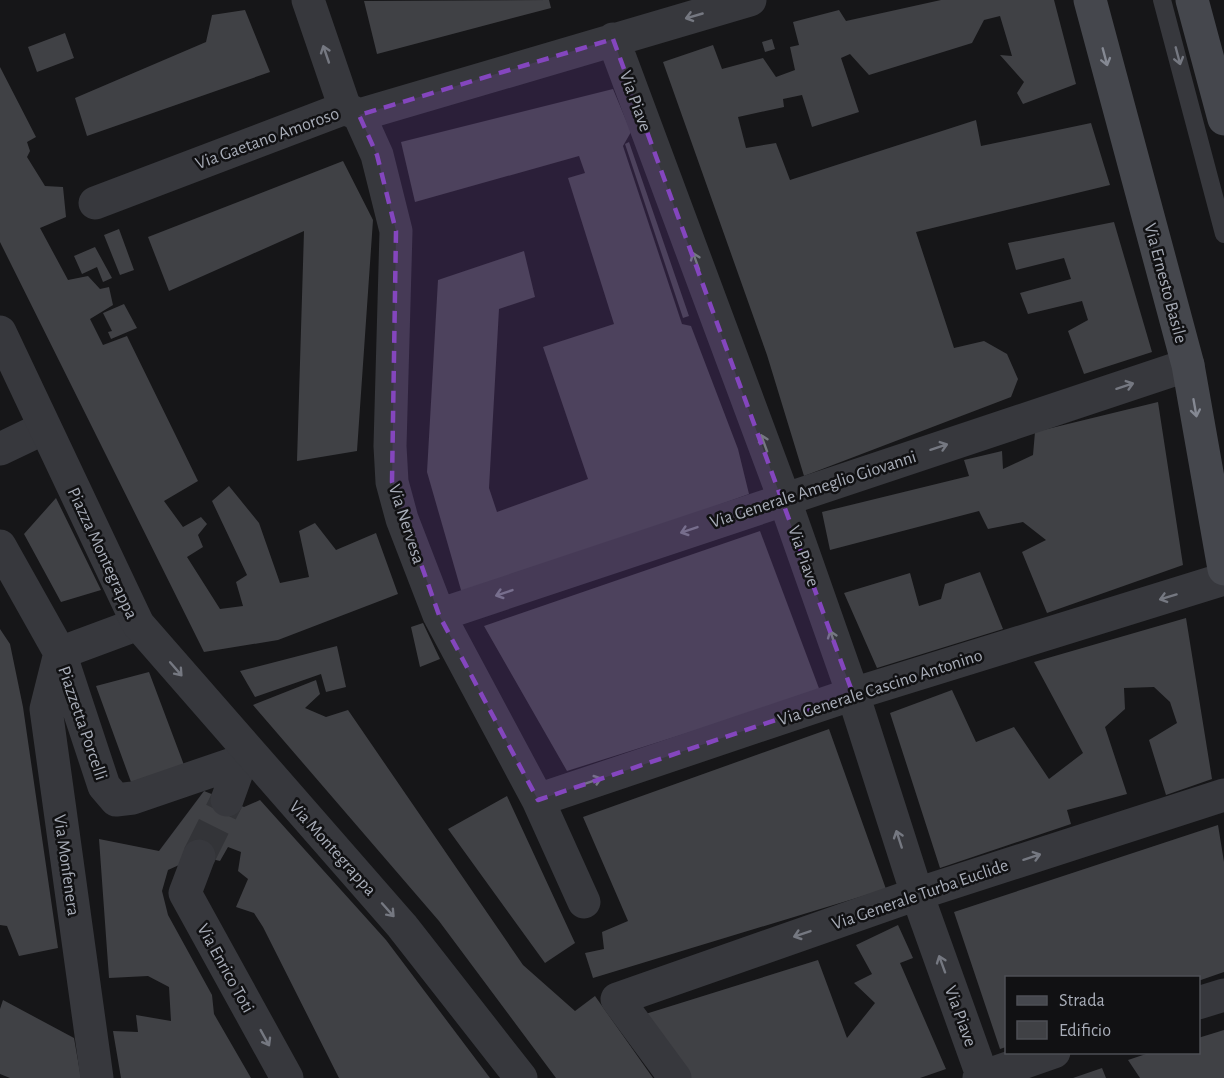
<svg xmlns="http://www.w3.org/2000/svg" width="1224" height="1078" font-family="'Alegreya Sans',sans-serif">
<rect width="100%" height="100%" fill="#161618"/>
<path fill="#404145" d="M549 0 551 8 377 54 364 1Z
M941 0H1054L1076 84 1023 104 1017 93 1024 82 1000 55 1012 56 1000 16 984 20 972 43 869 75 850 54 841 58 859 112 812 127 802 95 783 99 784 107 738 117 746 148 776 143 790 180 976 120 981 146 1091 123 1110 185 916 232 954 348 984 341 1007 354 1018 379 1011 397 804 476 767 355 663 62 713 45 722 69 763 58 776 77 795 70 790 47 799 45 793 22 839 10 846 21Z
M245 10 270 72 87 136 75 98 206 42 212 15Z
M65 33 74 58 37 72 28 47Z
M772 39 775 49 765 52 762 42Z
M0 67 36 137 27 142 30 151 27 157 45 186 63 187 66 217 40 228 68 280 88 276 100 289 109 287 113 305 90 319 103 345 127 336 198 481 164 501 183 527 201 517 207 524 198 535 203 547 187 557 220 609 243 606 236 582 247 575 212 501 229 486 259 523 280 583 309 577 299 531 315 523 336 550 376 533 398 594 278 640 204 652 0 242Z
M613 89 631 132 623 146 682 324 691 326 738 449 749 494 463 597 427 472 438 280 524 251 535 297 499 309 489 488 497 512 588 479 543 347 614 324 568 178 585 173 579 156 415 202 401 142Z
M629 142 689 316 683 318 625 144Z
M343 161 373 220 357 451 297 461 304 231 169 291 148 237Z
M1114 222 1152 352 1084 374 1068 331 1088 320 1082 301 1028 314 1020 293 1071 279 1064 258 1016 270 1008 243Z
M119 229 134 270 120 275 104 235Z
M95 247 112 278 103 282 97 267 82 274 74 256Z
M124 304 137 328 111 339 108 332 112 331 103 313Z
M1158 402 1183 565 1047 613 1022 552 1046 540 1023 522 988 529 979 511 830 550 822 512 969 476 964 460 1002 451 1003 469 1033 455 1035 432Z
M56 498 101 590 61 602 24 534Z
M760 531 820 691 567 771 484 626Z
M980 572 1003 629 877 668 844 593 910 573 919 606 941 599 945 584Z
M1186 618 1212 779 1166 795 1149 740 1177 723 1170 702 1154 687 1124 688 1125 709 1105 727 1127 794 1067 810 1071 824 940 868 890 713 952 690 976 742 1014 727 1049 779 1083 753 1034 662Z
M423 623 440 659 420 667 411 627Z
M0 629 10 644 23 707 58 948 19 956 7 926 0 925Z
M337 646 346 687 326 692 321 674 255 697 240 671Z
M149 672 184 765 131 782 96 686Z
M316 680 320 694 305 708 326 717 348 710 523 965 575 1011 595 996 653 1078H556L439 921 253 705Z
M829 729 886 889 593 978 585 953 604 949 602 932 628 921 583 817Z
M204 791 244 807 260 800 386 940 490 1078H339L263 927 254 913 236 907 248 879 238 871 241 852 228 847 220 861 199 856 168 870 162 891 168 915 212 995 214 1014 251 1078H121L113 1031 138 1032 136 1015 171 1021 169 987 148 976 109 978 99 839 159 851Z
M507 796 575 943 545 963 448 829Z
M1218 825 1224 862V972L1198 981V978H1006V1047L1000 1049 954 912Z
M898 925 913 958 900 963 946 1069 920 1078H684L639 1016 818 960 847 1038 875 1003 854 983 872 974 856 945Z
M3 1000 74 1038 81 1078H10L0 1074V1009Z
M1224 1030V1078H1140L1128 1060 1152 1052H1198V1038Z
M1102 1068 1106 1078H1073Z"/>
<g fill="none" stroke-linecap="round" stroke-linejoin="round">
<path stroke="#333438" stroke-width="33" stroke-dasharray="33 16" stroke-linecap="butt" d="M199 856 227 800"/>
<path stroke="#37383d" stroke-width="18" d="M1162 0 1224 234"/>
<path stroke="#37383d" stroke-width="33" d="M308 0 345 108
M613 39 784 498 853 694 917 894 983 1078
M359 115 377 155 396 231 390 446 392 482 402 519 439 615 538 800 584 902
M95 203 345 108 359 115 750 0
M0 449 44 428
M0 546 60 653 138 624
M439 615 1188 365
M60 653 46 709 97 1078
M60 653 104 786 116 800 133 798 241 761
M227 800 241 761 248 752
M538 800 853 694 1224 579
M199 856 185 893 287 1078
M1198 1003 1224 995
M675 1078 617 999 917 894 1224 795
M979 1078 1054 1052"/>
<path stroke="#37383d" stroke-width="33" d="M0 332 138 624 402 926 521 1078"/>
<path stroke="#45474d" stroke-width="33" d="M1090 0 1188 365 1224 569
M1192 0 1224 119"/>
</g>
<defs><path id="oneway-shaft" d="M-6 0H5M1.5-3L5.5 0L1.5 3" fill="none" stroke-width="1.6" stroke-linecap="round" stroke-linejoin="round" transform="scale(1.5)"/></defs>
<g stroke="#757881">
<use href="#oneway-shaft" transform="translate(694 16) rotate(164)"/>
<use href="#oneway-shaft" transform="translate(326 54) rotate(-109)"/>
<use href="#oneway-shaft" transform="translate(1178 56) rotate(75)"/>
<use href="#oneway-shaft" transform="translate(696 261) rotate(-110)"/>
<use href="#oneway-shaft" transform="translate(1125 386) rotate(-18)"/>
<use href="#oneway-shaft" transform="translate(764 443) rotate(-110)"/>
<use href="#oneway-shaft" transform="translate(939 447) rotate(-18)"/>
<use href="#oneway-shaft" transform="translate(689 530) rotate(161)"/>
<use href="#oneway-shaft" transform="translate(504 593) rotate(161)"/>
<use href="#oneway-shaft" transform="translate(1168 597) rotate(163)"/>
<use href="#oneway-shaft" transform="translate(833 639) rotate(-109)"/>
<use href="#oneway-shaft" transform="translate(176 669) rotate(49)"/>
<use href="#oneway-shaft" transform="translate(593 781) rotate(-19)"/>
<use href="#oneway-shaft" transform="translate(899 839) rotate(-108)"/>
<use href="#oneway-shaft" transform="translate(1032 857) rotate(-18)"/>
<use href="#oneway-shaft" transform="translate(388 910) rotate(48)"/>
<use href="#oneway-shaft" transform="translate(802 934) rotate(161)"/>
<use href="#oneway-shaft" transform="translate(942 964) rotate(-110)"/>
<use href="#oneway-shaft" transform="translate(265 1038) rotate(61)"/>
</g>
<g stroke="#858993">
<use href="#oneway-shaft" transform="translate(1105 57) rotate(75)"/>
<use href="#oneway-shaft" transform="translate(1195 408) rotate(80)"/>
</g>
<path fill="#8446be" fill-opacity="0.2" stroke="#8446be" stroke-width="4.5" stroke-dasharray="12 8" stroke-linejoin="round" d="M613 39 853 694 538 800 439 615 392 482 396 231 377 155 359 115Z"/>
<g text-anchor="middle" stroke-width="5" stroke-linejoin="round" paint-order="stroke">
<g font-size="18" fill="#a8adb8" stroke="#111113">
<text transform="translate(636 101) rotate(70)" y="6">Via Piave</text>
<text transform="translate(267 138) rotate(-20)" y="6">Via Gaetano Amoroso</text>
<text transform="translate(1166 283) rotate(75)" y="6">Via Ernesto Basile</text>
<text transform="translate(813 489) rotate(-18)" y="6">Via Generale Ameglio Giovanni</text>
<text transform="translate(407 524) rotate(72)" y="6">Via Nervesa</text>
<text transform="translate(103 553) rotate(65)" y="6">Piazza Montegrappa</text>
<text transform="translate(804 556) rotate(71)" y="6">Via Piave</text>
<text transform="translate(880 687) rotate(-18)" y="6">Via Generale Cascino Antonino</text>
<text transform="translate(83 723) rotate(71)" y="6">Piazzetta Porcelli</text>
<text transform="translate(333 848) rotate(48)" y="6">Via Montegrappa</text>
<text transform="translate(67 865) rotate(82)" y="6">Via Monfenera</text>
<text transform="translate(920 894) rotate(-19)" y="6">Via Generale Turba Euclide</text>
<text transform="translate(226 968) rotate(61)" y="6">Via Enrico Toti</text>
<text transform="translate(961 1016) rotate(70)" y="6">Via Piave</text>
</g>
</g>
<rect x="1005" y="976" width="195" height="78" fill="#111113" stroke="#4d4f55" stroke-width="1.5"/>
<rect x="1017" y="996" width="30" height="9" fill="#45474d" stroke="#4d4f55" stroke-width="1.5"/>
<text x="1059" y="1006" font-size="18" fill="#a8adb8">Strada</text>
<rect x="1017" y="1021" width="30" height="18" fill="#404145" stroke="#4d4f55" stroke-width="1.5"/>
<text x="1059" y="1036" font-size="18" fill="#a8adb8">Edificio</text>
</svg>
